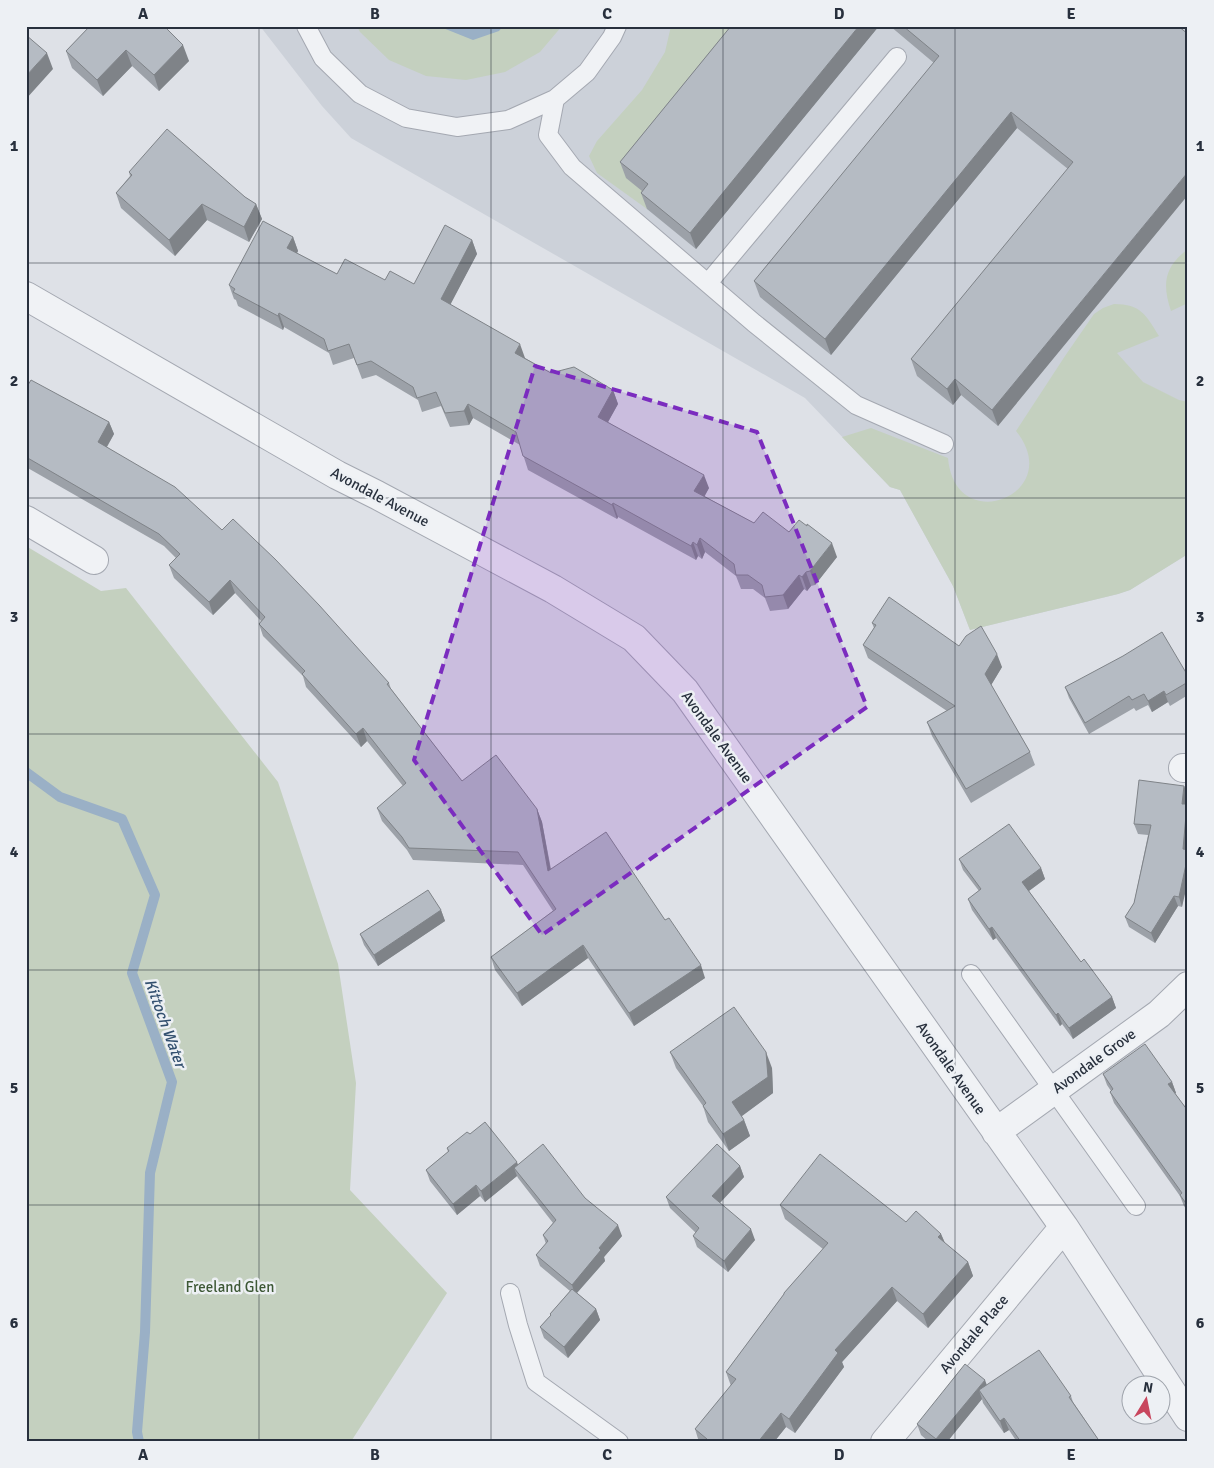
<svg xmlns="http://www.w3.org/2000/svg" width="1214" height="1468" font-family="Signika,sans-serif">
<rect width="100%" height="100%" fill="#dee1e7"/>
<path fill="#ccd1d9" d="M260 26H1188V554L1130 590 1118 594 970 630 953 586 900 490 890 487 805 398 351 138 322 106Z"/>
<path fill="#c4d0bf" d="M357 26H562L540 52 505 72 466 80 426 76 389 60 360 32Z
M671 26H750L654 200 647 209 597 173 589 156 597 141 642 90 665 52Z
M1188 249V303L1171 311C1162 284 1164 267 1188 249Z
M1114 304C1141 304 1146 315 1159 336L1117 353 1143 382 1179 400 1188 402V554L1130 590 1118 594 970 630 953 586 900 490 890 487 842 437 871 428 948 458C955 539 1067 494 1016 431L1065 356 1094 314 1103 308Z
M26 546 101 591 126 588 278 782 338 964 356 1083 350 1190 447 1293 352 1440 354 1442H26Z"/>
<path fill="#9ab0c6" d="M438 26H503L499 31 473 40Z"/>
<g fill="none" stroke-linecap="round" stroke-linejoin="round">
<path stroke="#9ab0c6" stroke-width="10" d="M26 772 60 797 122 819 155 895 132 973 172 1082 150 1173 145 1332 137 1432 139 1442"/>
<g stroke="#a4a8b1" stroke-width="20">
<path id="service" d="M306 26 323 58 360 94 406 118 457 127 508 120 555 99 587 72 612 37 617 26
M555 99 548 135 572 167 754 323 856 405 944 444
M708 283 897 57
M971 974 1136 1206
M510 1293 518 1325 536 1382 619 1442"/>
</g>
<g stroke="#a4a8b1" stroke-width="30">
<path id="minor" d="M26 296 337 475 377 495 553 589 634 638 685 691 1064 1227 1188 1417
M26 520 94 560
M1183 768H1188
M996 1132 1159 1014 1188 986
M885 1442 1064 1227"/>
</g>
<use href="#service" stroke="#f0f2f5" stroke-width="18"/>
<use href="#minor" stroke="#f0f2f5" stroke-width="28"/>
</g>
<path fill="#9ca1a8" d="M90 26H169L167 29 189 61 159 91 132 66 103 96 72 68 66 51Z
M731 26H879L696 249 647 209 641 193 642 191 626 178 620 162Z
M890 26H1178L998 426 961 395 953 405 917 376 911 359 1068 169 1017 128 831 355 760 297 754 281 934 63Z
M129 172 245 197 256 204 262 219 249 242 207 220 175 256 121 208 116 193 130 176Z
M293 237 298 251 297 253 337 274 414 284 472 240 477 254 450 304 525 358 551 373 613 390 618 404 608 422 709 488 704 496 754 523 789 532 837 557 815 585 811 586 807 591 804 589 788 609 770 611 765 598 753 589H741L736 576 705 552 702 559 698 556 696 560 618 517 617 519 528 470 520 445 473 418 469 425 450 427 441 406 422 412 418 400 376 375 362 379 354 358 333 365 329 353 284 327 283 330 238 306 236 300 234 299 229 285Z
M26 384 109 422 114 434 107 447 222 530 389 683 391 689 462 781 537 809 542 822 551 869 665 920 705 978 634 1026 588 958 522 1006 495 970 491 957 553 911 523 865 413 860 407 850 382 821 377 808 403 786 367 741 361 747 306 687 303 676 263 636 259 624 261 621 235 593 213 615 174 578 169 565 176 558 164 546 26 467Z
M872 623 959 646 1002 667 991 685 1030 752 1035 765 971 803 932 736 927 722 947 711 868 658 863 645 874 628Z
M1188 676V695L1170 706 1168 702 1152 712 1148 705 1136 711 1134 708 1089 734 1069 698 1065 687Z
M1184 786 1188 795 1187 850 1182 907 1178 906 1155 943 1129 927 1125 917 1134 903 1148 835 1138 834 1134 824Z
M959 859 1041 868 1045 879 1029 891 1081 962 1112 997 1116 1008 1073 1039 1062 1024 1060 1026 996 938 993 940 972 910 968 899 979 891 963 870Z
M441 910 445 921 378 966 364 945 360 934Z
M670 1052 772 1068 773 1093 741 1116 744 1120 750 1136 729 1151 708 1122 703 1106 676 1068Z
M1103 1074 1172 1082 1176 1093H1175L1188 1111V1212L1184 1206 1180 1196 1114 1103 1110 1092 1111 1091 1107 1085Z
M470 1134 518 1165 585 1198 622 1236 604 1257 605 1261 577 1293 596 1309 600 1320 568 1358 544 1338 540 1327 550 1316V1314L570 1291 540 1266 536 1255 546 1244 543 1235 553 1223 518 1178 517 1176 485 1202 480 1196 457 1215 430 1181 426 1170 448 1152 447 1148Z
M740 1166 744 1177 720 1203 755 1240 728 1272 697 1247 693 1236 696 1233 670 1208 666 1197Z
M780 1205 906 1222 941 1234 945 1243 968 1262 973 1276 928 1328 897 1301 842 1362 844 1367 795 1433 786 1427 774 1442H699L695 1429 731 1386 726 1372 784 1294V1293L823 1249 785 1219Z
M987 1385 1071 1396 1073 1402 1100 1442H1017L1009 1430 1004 1433 983 1403 982 1399 947 1442H929L921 1435 917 1424Z"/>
<path fill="#7f8388" d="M859 26H879L696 249 690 233Z
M183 45 189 61 159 91 154 75Z
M126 50 132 66 103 96 97 80Z
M47 53 53 69 26 99V76Z
M1011 112 1017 128 831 355 825 339Z
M1188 172V195L998 426 992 410Z
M202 204 207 220 175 256 169 240Z
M256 204 262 219 249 242 244 227Z
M293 237 298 251 292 262 287 248Z
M472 240 477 254 446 313 441 299Z
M279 313 284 327 283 330 278 316Z
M520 344 525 358 520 367 515 353Z
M955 379 961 395 953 405 947 389Z
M613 390 618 404 603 431 598 417Z
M468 404 473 418 469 425 464 411Z
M109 422 114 434 102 455 98 442Z
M704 475 709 488 700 505 694 491Z
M613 503 618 517 617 519 612 505Z
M700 538 705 552 702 559 697 545Z
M693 542 698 556 696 560 691 546Z
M832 543 837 557 815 585 810 571Z
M806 572 811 586 807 591 802 577Z
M799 575 804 589 788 609 783 595Z
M230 580 235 593 213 615 209 602Z
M997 654 1002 667 990 687 985 674Z
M1164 691 1168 702 1152 712 1148 701Z
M363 728 367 741 361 747 356 734Z
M1184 786 1188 795 1186 814 1182 804Z
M1187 804 1188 806V844L1186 859 1183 849Z
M537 809 542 822 553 883 548 871Z
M1188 855V881L1182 907 1179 897Z
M1041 868 1045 879 1026 893 1022 882Z
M1174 896 1178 906 1155 943 1151 933Z
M441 910 445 921 378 966 374 955Z
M992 927 996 938 993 940 989 929Z
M583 945 588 958 522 1006 517 993Z
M701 965 705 978 634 1026 629 1013Z
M1112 997 1116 1008 1073 1039 1069 1028Z
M1058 1013 1062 1024 1060 1026 1056 1015Z
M766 1052 772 1068 773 1093 738 1119 732 1102Z
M1172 1082 1176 1093 1172 1095 1168 1084Z
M744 1120 750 1136 729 1151 723 1134Z
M517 1162 521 1173 514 1168 517 1176 485 1202 481 1191Z
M740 1166 744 1177 716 1207 712 1196Z
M476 1185 480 1196 457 1215 453 1204Z
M618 1225 622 1236 604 1257 605 1261 575 1295 572 1285 599 1248Z
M751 1229 755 1240 728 1272 724 1261Z
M941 1234 947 1248 938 1237Z
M968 1262 973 1276 928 1328 923 1314Z
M892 1287 897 1301 842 1362 844 1367 795 1433 789 1419 835 1350Z
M596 1309 600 1320 568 1358 564 1347Z
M985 1380 989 1391 979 1390 982 1399 947 1442H937L936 1439Z
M781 1413 786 1427 774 1442H758Z
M1004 1418 1009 1430 1004 1433 1000 1421Z"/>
<path fill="#b5bbc3" stroke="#7f8388" d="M90 26H164L183 45 154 75 126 50 97 80 66 51Z
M731 26H859L690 233 641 193 648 184 620 162Z
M903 26H1178L1188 34V172L992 410 955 379 947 389 911 359 1073 162 1011 112 825 339 754 281 939 56Z
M26 35 47 53 26 76Z
M167 129 245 197 256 204 244 227 202 204 169 240 116 193 132 175 129 172Z
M263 221 293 237 287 248 337 274 345 259 385 280 390 271 414 284 445 225 472 240 441 299 520 344 515 353 551 373 574 367 613 390 598 417 704 475 694 491 754 523 763 512 789 532 799 520 807 526V524L832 543 810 571 806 572 802 577 799 575 783 595 765 597 762 585 748 575H736L734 564 700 538 697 545 693 542 691 546 613 503 612 505 523 456 516 432 468 404 464 411 445 413 436 392 417 398 413 387 371 361 357 365 349 344 328 351 324 339 279 313 278 316 233 292 235 289 229 285Z
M31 380 109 422 98 442 175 487 222 530 233 519 275 559 319 605 389 683 387 684 462 781 496 755 537 809 548 871 606 832 665 920 669 918 701 965 629 1013 583 945 517 993 491 957 556 909 518 852 409 848 402 837 377 808 406 783 363 728 356 734 302 674 305 671 259 624 265 617 230 580 209 602 169 565 180 554 159 534 26 457V384L28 385Z
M889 597 959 646 966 636 981 626 997 654 985 674 1030 752 966 789 927 722 955 706 863 645 876 625 872 623Z
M1162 632 1188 676V682L1166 695 1164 691 1148 701 1144 694 1132 700 1129 696 1085 723 1065 687 1123 656Z
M1139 780 1184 786 1182 804H1187L1183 849 1188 850V855L1179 897 1174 896 1151 933 1125 917 1134 903 1151 825 1134 824Z
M1009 824 1041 868 1022 882 1081 962 1084 959 1112 997 1069 1028 1058 1013 1056 1015 992 927 989 929 968 899 981 889 959 859Z
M428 890 441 910 374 955 360 934Z
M734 1007 766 1052 768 1077 732 1102 744 1120 723 1134 703 1106 706 1103 670 1052Z
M1145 1044 1172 1082 1168 1084 1188 1111V1206L1180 1195 1182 1193 1110 1092 1113 1089 1103 1074Z
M485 1122 517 1162 481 1191 476 1185 453 1204 426 1170 449 1151 447 1148 467 1132 470 1134Z
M543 1144 585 1198 618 1225 599 1248 601 1250 572 1285 536 1255 548 1241 543 1235 556 1220 514 1168Z
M717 1144 740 1166 712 1196 751 1229 724 1261 693 1236 699 1228 666 1197Z
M820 1154 906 1222 916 1211 941 1234 938 1237 968 1262 923 1314 892 1287 835 1350 838 1353 789 1419 781 1413 758 1442H704L707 1439 695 1429 736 1379 726 1372 784 1294V1293L828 1243 780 1205Z
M572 1289 596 1309 564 1347 540 1327 551 1315 550 1314Z
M1039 1350 1071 1396 1069 1397 1100 1442H1021L1004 1418 1000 1421 979 1390Z
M965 1364 985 1380 936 1439 917 1424Z"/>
<path fill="#7b2cbf" fill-opacity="0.2" stroke="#7b2cbf" stroke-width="4" stroke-dasharray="10 6" stroke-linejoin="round" d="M535 366 757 432 867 707 542 935 414 760Z"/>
<path fill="none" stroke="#28303d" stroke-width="1" stroke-opacity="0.55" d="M259 26V1442M491 26V1442M723 26V1442M955 26V1442M26 263H1188M26 498H1188M26 734H1188M26 970H1188M26 1205H1188"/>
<g text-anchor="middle" stroke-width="5" stroke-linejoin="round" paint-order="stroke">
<g font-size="15" fill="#28303d" stroke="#edf0f4">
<text transform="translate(380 497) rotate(28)" y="5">Avondale Avenue</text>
<text transform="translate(717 737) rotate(54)" y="5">Avondale Avenue</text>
<text transform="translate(1094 1061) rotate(-36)" y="5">Avondale Grove</text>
<text transform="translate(951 1068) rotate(55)" y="5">Avondale Avenue</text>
<text transform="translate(974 1334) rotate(-50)" y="5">Avondale Place</text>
</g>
<g font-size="15" fill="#3d5835" stroke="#edf0f4">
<text x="230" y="1292">Freeland Glen</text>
</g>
<g font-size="16" font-style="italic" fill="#33506f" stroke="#edf0f4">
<text transform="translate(166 1023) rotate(70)" y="6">Kittoch Water</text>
</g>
</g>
<rect width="1214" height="1468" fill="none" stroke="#edf0f4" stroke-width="55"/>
<g transform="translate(1146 1400) rotate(10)"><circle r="24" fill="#edf0f4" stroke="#9ea3ab"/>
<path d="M0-4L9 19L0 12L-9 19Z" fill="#c8465e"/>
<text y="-8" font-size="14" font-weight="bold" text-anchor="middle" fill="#28303d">N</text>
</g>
<rect x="28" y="28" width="1158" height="1412" fill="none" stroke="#28303d" stroke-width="2"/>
<g font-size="16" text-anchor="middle" font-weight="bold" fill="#28303d">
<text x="143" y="19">A</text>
<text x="375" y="19">B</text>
<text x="607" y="19">C</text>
<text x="839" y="19">D</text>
<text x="1071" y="19">E</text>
<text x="14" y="151">1</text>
<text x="1200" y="151">1</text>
<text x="14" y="386">2</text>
<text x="1200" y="386">2</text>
<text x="14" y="622">3</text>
<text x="1200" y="622">3</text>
<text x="14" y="857">4</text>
<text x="1200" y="857">4</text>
<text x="14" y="1093">5</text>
<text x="1200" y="1093">5</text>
<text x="14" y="1328">6</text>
<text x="1200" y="1328">6</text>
<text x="143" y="1460">A</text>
<text x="375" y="1460">B</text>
<text x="607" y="1460">C</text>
<text x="839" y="1460">D</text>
<text x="1071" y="1460">E</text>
</g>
</svg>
